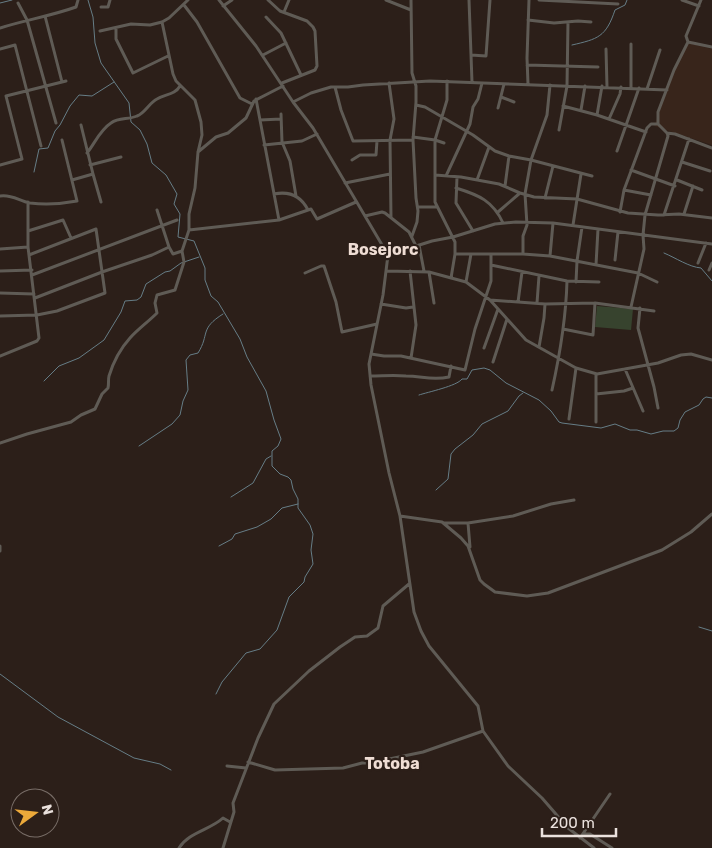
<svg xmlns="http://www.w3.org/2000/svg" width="712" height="848" font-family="Rubik,sans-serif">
<rect width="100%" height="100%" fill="#2c1f19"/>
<path fill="#38251b" d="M688 43 712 49V145L654 126 674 71Z"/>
<path fill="#37432e" d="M597 306 633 309 631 330 595 327Z"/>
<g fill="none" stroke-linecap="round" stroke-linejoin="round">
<path stroke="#667d86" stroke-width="1" d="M88 0 93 17 95 43 101 63 129 103 131 122 140 130 147 144 152 163 166 175 177 194 174 204 180 214 178 237 194 241 205 268V280L211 296 218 302 240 339 247 357 266 391 274 420 281 439 278 446 272 451V466L280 474 288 477 291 480 293 489 298 499V508L310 525 313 534 311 550 313 564 305 577 304 582 289 597 277 630 260 649 246 653 222 682 216 694
M0 3 12 0
M572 45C598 39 606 37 615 10L625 5 627 0
M34 172 39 149 48 148 55 131 60 125 70 106 79 95 92 96 114 82
M664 253C676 258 689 267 701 268L712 281
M44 381 59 366 79 358 104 340 121 312 125 301 137 300 141 297 146 284 165 272 170 271 181 263 199 257
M419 395C428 392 457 386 462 379H467L472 370 484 368 490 370 506 383 539 400 551 411 559 422 562 423 601 428 615 424 630 430H637L651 434 663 431H674L678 428 680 420 685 412 699 405 703 399 706 397 712 398
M139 446 172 424 180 415 183 401 188 390 186 360 190 355 198 353C210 334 199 329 223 314
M436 490 448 479 451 454 455 449 473 435 482 424 508 411 519 396 523 393
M231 497 253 483 266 459 271 456
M219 546 232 539 235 534 257 527 271 519 282 508 298 504
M699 627 712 631
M0 674 58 717 134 758 160 764 171 770"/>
<path stroke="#5f5b55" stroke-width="3" d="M219 0 256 46 293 102 313 128 388 255 383 295 369 364 371 385 389 473 400 516 414 612 421 631 429 646 478 706 483 731 508 766 542 798 568 828 594 848
M268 0 280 11 307 21 313 27 315 31 317 66 315 70 282 83
M386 0 411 10
M411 0 412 73 416 86V102L413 140 416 198 418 211 417 222 412 236
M469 0 472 82
M539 0 618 4
M682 0 699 6
M18 3 27 20 56 123
M184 5 197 22 240 98 252 104
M223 6 232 0
M101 7H108L110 0
M284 12 289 0
M45 16 62 82
M266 17 281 33 301 75
M528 20 554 23 578 21 591 22
M0 28C25 20 51 16 76 7L78 0
M116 28V39L133 73 168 56
M100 31 131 24 150 25 162 22 169 18 188 0
M688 42 712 47
M631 44V88
M0 49 15 45 41 146
M606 49 607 87
M263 55 286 43
M471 55 486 56 490 0
M527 65 598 67
M447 81V100L435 140V202L455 242V254L451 278
M389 83 394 119 390 140 391 218
M528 84 527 58 529 0
M335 87 341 110 353 141 413 140
M647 89 660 50
M501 97 514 102
M256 99 279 220
M293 102 311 93 331 87H348L363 85 430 81 667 90
M416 105 425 107 473 135 495 151 509 156 531 160 592 176
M563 106 597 115 646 132
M498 108 504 84
M581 110 585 86
M281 114 282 142 290 161 296 196
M597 115 602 86
M609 119 620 94 621 87
M260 120 281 119
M81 125 93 174 101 202
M559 130 567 86 568 22
M667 133 675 134 712 148
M413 137 435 140 444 143
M264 145 302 141 317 134
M617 151 639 88
M198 152 216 137 228 133 246 118 254 101 283 86
M87 153C95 143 100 130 111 123 119 117 128 120 137 116 145 113 149 103 157 99 165 94 175 95 180 86
M352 160 360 155H376L377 141
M682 162 710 171
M0 165 22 159 6 96 66 81
M90 165 121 157
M631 170 675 186
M435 175 461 177 499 184 520 193 534 197 577 199 628 213 658 215 679 214 712 218
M446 176 470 124 473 107 478 99 482 83
M457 177 456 203 473 231
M72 180 93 174
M477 180 489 147
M677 180 702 190
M345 183 390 174
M505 186 509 156
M456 188C479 195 493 201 503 223
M624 190 651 195
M274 194C289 191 301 196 308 210
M0 196C12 194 19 201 30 203 47 205 61 204 77 201L62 140
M545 198 553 166
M418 207H436
M157 210 169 247 173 254 182 251
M498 212 520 193
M620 212 624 190 647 128 651 124H658
M684 214 693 186
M664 215 689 139
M365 216 382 212 385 213 409 232 416 246
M573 225 581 174
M189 230 279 220 311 209 317 219 356 202
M28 231 63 220 71 238
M419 245 424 271
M0 249 28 247
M455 254H523L550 256 638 273 657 282
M523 254V236L527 225 525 194 531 160 547 115 550 85
M388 255 432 241 453 237 495 224 516 222 553 223 712 244
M550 256 553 223
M615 260 618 232
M698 263 706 243
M491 265 567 281 599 282
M596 265 598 229
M709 270 712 263
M0 271 32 270
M387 271 429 272 466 282 490 300 526 340 576 368 597 374 658 363 681 355 691 354 712 360
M410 271 416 325 411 358
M429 272 434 303
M305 273 321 266H324L336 302 342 332 377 324
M32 275 177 220
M466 282 471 254
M576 282 577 261 582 227
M0 293 34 294
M35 298 102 272 152 255 169 247
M490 300 545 304 595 303 654 311
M518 302 522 272
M537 303 539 276
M381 304 406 308 413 307
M631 307 644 249 643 235 645 215 668 136 667 133 658 124V112L674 70 688 42 686 36 701 0
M640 308 638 328 654 387 658 408
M0 316 37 315 57 311 105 293 96 229 29 255
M563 329 593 335 595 303
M539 347 544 318 545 304
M484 348 498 309
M371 354 384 356H401L465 370 475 329 491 281V254
M0 356 37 341 39 338 28 247V202
M493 362 507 319
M625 369 643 411
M596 374V422
M370 376C382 376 394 375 406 376 422 376 432 381 449 377L451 366
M552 390C560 354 566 318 567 281
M596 394 624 391 633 388
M569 419 576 368
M0 443 27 434 71 422 81 415 95 409 102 394 108 388C109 384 108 380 109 376 113 363 120 349 130 338 138 329 148 322 157 313L155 303 157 295 175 290 184 262 182 251 189 230V214L195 188 198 152 202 135 201 122 195 100 176 81 173 74 162 22
M400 516 442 522 461 538 468 546 480 580 484 584 495 592 527 596 548 593 662 550 691 532 712 514
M444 523H468L513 516 551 504 574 500
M468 523 470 547
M0 546V551
M248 762 275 770 343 768 362 763H370L423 752 483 731
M227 766 246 768
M583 834H590L612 848
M580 838 610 794
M179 848C189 832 210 830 223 818L230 822
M223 848 234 812 233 803 258 738 274 704 309 671 340 647 355 637 367 636 378 628 383 606 409 584"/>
</g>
<g text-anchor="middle" stroke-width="4.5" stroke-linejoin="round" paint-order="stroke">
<g font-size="16" font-weight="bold" fill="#efddd4" stroke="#2c1f19">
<text x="383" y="255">Bosejorc</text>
<text x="392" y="769">Totoba</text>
</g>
</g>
<g transform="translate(35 813) rotate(75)"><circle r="24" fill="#2c1f19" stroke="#786d67"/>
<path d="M0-4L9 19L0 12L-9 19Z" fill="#eca93a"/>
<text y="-8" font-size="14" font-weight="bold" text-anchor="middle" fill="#eae1dd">N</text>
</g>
<path d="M542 828v8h74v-8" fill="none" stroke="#eae1dd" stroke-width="2.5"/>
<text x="550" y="828" font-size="15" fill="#eae1dd" stroke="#2c1f19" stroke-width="4" paint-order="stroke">200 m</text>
</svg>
